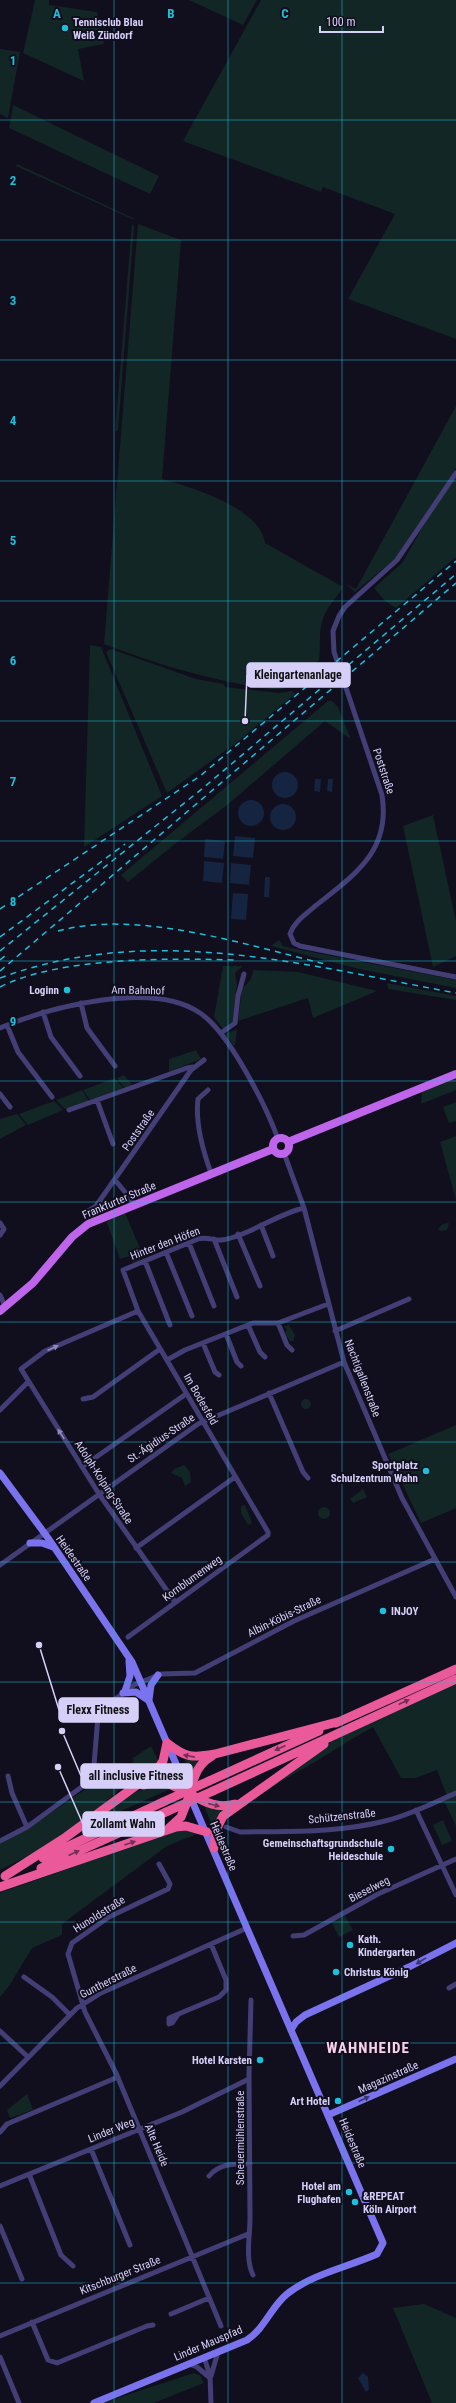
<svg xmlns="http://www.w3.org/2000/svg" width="456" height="2403" font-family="'Roboto Condensed',sans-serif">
<rect width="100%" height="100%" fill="#110e1d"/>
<path fill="#122626" d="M35 0H49V5L97 12 104 44 78 49 84 81 23 53Z
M189 0H257L243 25Z
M261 0H456V339L348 299 395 214 323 187 321 192 183 141Z
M0 49 20 52 8 118 0 114Z
M13 105 159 176 150 194 9 128Z
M17 164 135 219 136 218 132 219 16 166Z
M132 223 134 227 118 430 115 432Z
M138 224 181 240 162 479C191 487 261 508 265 543L343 587C342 590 327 608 324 616 318 630 321 645 319 660L290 687C275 692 260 687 245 685 196 676 151 662 104 644Z
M456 406V468L396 558 355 592 346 584 356 589Z
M456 477V557L396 608 385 601 374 588 402 563 429 516Z
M90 645 101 647 162 796 84 847Z
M111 649 196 679 224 684 225 687 279 693 292 691 295 694 230 748 227 718 229 748 167 793 106 652Z
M328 701H332L338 707 350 737 349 738 325 721 226 806 176 843 128 882 121 875 133 865Z
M433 815 456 921V956L433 967 403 826Z
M279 940 283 946 291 948 456 980V988L359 969 271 946Z
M223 966H243L235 973 237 985 233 1021 223 1029 214 1017Z
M253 970 298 972 377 991 313 1018 308 998 238 1021 242 989 251 979Z
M387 983 456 996V1000L388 989Z
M237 1029 235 1045H233L225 1034Z
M196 1050 201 1059 169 1072V1059Z
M124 1075 132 1085 124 1088 117 1078Z
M115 1078 123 1088 90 1100 83 1090Z
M456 1078V1090L421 1104 422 1092Z
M82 1090 89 1101 65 1109 56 1100Z
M54 1101 63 1110 28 1125 19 1114Z
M456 1102V1121L449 1123 443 1107Z
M17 1114 26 1125 0 1139V1119Z
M456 1136V1200L440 1142Z
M125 1213 144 1258 133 1263 130 1256 120 1259 107 1223 109 1219Z
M449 1223 447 1230 441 1231 438 1229 443 1224Z
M289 1325 295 1335 293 1341H290L285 1334 287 1329 284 1327Z
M301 1404a5 5 0 1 1 10 0a5 5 0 1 1-10 0Z
M456 1425V1508L421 1523 388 1454Z
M184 1465 190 1472 191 1482 185 1486 182 1478 171 1473 174 1469Z
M363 1489 367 1497 353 1503 350 1499Z
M245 1505 252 1523 248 1525 241 1513V1506Z
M318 1513a6 6 0 1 1 12 0a6 6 0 1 1-12 0Z
M456 1683V1792L447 1796 437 1770 416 1778H401L373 1727C346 1742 321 1759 294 1774 270 1789 242 1803 222 1824L232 1811 336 1739Z
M151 1746 159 1762 151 1772 128 1781 95 1813 42 1849 0 1870V1844C41 1824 74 1793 114 1773L118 1776 134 1767 133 1758Z
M183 1756 202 1759 192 1778Z
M166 1762 176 1785 152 1780Z
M160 1785 170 1789 101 1820C115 1801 137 1789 160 1785Z
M456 1795V1826L444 1801Z
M204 1804 226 1809 213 1827 204 1806Z
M443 1820 452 1841 442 1845 433 1825Z
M180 1829 196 1831 197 1834 167 1846 62 1924V1935L32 1948 9 1986 0 1997V1893Z
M345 1916 353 1930 339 1937 332 1923Z
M27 2094 33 2110 10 2118 7 2110Z
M424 2304 456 2318V2403H432L393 2308Z
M194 2373 200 2375 204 2383 154 2403H102Z"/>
<path fill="#142441" d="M272 785a13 13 0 1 1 26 0a13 13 0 1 1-26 0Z
M315 779H321L320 792 314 791Z
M328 779H333L332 792 327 791Z
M238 813a13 13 0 1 1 26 0a13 13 0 1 1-26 0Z
M270 817a13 13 0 1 1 26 0a13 13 0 1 1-26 0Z
M235 836 255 838 253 858 233 856Z
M205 839 225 841 223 859 204 857Z
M204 861 224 863 222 883 203 881Z
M231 863 251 865 249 885 230 883Z
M265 877H270L269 897H264Z
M233 893 248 894 246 920 231 919Z
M363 2373 368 2377 369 2390 366 2392 358 2378Z"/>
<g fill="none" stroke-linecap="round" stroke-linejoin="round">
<path stroke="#433f76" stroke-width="5" d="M456 473 397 560 345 607 339 616 333 631 334 652 382 795C391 852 354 875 314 907 305 915 294 922 290 934L294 943 300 946 456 977
M81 1003 87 1028 115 1066
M43 1012 51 1037 80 1076
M7 1025 18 1052 52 1097
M0 1028C50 1007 152 980 200 1013 229 1032 266 1106 278 1139
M221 1033 235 1023 238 996 244 974
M208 1090 198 1099C195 1123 203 1151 211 1173
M0 1094 10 1107
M97 1100 113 1144
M69 1110 187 1068 193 1067
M284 1153 304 1208 344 1362 402 1498 456 1597
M115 1180 135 1204
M88 1211 96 1206 191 1070 204 1060
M0 1223 4 1229 0 1235
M261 1225 273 1256
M238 1234 260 1286
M214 1239 237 1297
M189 1243 214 1306
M166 1252 192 1316
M145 1261 170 1325
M0 1295 5 1306
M138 1311 45 1351 21 1369 99 1494 175 1602
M278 1323 287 1345 292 1350
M248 1325 260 1352 265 1357
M335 1331 409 1299
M226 1334 237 1362 241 1366
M203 1343 215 1372 219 1375
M167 1360 185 1350 253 1323H278L328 1304
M269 1393 303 1472 308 1478
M83 1399 93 1397 160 1349
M0 1410 28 1382
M82 1467 186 1394
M136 1548 235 1477
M0 1565 198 1424 344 1362
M128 1637 268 1535V1532L138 1311 123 1270 198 1239C207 1236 214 1241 222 1240 248 1236 277 1214 304 1208
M8 1776 12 1793 27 1827
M416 1810 456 1895
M226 1827 240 1832C288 1831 338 1833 385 1821 410 1815 433 1803 456 1793
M0 1841 27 1827 83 1786 94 1765 98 1716 106 1706 134 1685 161 1674 195 1673 294 1621 435 1559
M159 1864 170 1884 168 1889 109 1917 72 1943 68 1954 85 2012 116 2073 221 2326
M293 1936 304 1935 378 1894 456 1859
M24 1977 52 1997 70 2015
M449 1988 456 1984
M251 2000 249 2075 250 2219C250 2236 245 2259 253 2275
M177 2016 172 2023 169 2024V2018L219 1997 226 1990V1980L211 1944
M0 2031 28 2057
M0 2086 77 2008 101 1993 247 1928
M0 2132 7 2124 118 2077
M91 2149 130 2245
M29 2174 61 2255 73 2266
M209 2176C220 2163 234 2164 250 2164
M0 2186 182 2112 249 2079
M0 2226 22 2279
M171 2314 209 2298
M32 2322 48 2360 57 2363 147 2326 153 2325
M0 2336 248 2234
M0 2357 19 2403
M204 2357 210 2376 211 2403
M189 2364 197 2367 210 2378
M211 2376 218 2352"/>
<path stroke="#7a73ed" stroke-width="7" d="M0 1473 48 1538 132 1662 383 2243 377 2254C348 2267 312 2274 287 2294 271 2307 265 2328 247 2340L94 2403
M30 1543H42L53 1547
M125 1691 130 1676 129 1661
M123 1693 136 1692 148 1700
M149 1700 151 1685 158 1675
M291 2030 296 2022 305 2015 409 1967 456 1943
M328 2115 456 2059"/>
<path stroke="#be65ec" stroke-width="8" d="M273 1146a8 8 0 1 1 16 0a8 8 0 1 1-16 0Z
M288 1142 456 1074
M0 1311 33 1283 72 1237 88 1224 273 1149"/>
<path stroke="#ea5a9a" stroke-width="9" d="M336 1723 456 1669
M209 1781 319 1731
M143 1785 162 1781 189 1793C194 1778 197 1764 212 1756
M213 1791 456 1679
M169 1828 181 1817 190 1794C205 1802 217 1809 235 1804
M214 1848 216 1830 223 1816 324 1744
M43 1858 163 1802
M41 1868 166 1812
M5 1876 66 1837 156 1771 163 1761 167 1743C186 1758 192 1758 215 1754L341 1721
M0 1887 176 1827 186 1826 207 1832"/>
<path stroke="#1bc0da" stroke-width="1.5" stroke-dasharray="6 5" stroke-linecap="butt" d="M0 909 200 776 456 561
M58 931C137 909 246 945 325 964
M0 937 125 844
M0 951 203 788 456 574
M0 960 6 955
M0 971 456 583
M0 978C151 922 304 965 456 993
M0 987C59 957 169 958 235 960"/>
<path stroke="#ea5a9a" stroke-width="9" d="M163 1802 209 1781
M166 1812 213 1791"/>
</g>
<defs><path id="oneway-solid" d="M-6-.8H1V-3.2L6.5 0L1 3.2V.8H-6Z"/></defs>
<g fill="#8c88b8">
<use href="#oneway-solid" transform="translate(53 1348) rotate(-24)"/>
<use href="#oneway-solid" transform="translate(61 1434) rotate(-123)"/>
</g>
<g fill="#733055">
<use href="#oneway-solid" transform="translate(404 1702) rotate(-25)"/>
<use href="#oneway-solid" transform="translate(280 1748) rotate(156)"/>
<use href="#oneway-solid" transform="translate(189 1756) rotate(-169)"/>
<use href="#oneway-solid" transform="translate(214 1805) rotate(14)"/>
<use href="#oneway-solid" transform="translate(130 1843) rotate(-19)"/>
<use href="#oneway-solid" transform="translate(74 1853) rotate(-24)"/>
</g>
<g fill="#3b3670">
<use href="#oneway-solid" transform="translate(421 1961) rotate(148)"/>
<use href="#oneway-solid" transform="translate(364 2099) rotate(-24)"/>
</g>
<path fill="none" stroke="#1bc0da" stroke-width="1" stroke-opacity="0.55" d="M114 0V2403M228 0V2403M342 0V2403M0 120H456M0 240H456M0 360H456M0 481H456M0 601H456M0 721H456M0 841H456M0 961H456M0 1081H456M0 1202H456M0 1322H456M0 1442H456M0 1562H456M0 1682H456M0 1802H456M0 1922H456M0 2043H456M0 2163H456M0 2283H456"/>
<g fill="#1bc0da" stroke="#110e1d" stroke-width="1.5">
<circle cx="65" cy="28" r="4"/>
<circle cx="67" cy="990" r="4"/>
<circle cx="426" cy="1471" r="4"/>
<circle cx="383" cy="1611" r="4"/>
<circle cx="391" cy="1849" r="4"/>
<circle cx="350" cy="1945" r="4"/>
<circle cx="336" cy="1972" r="4"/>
<circle cx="260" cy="2060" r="4"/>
<circle cx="338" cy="2101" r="4"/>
<circle cx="349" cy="2192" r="4"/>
<circle cx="355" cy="2202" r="4"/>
</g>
<g text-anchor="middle" stroke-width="4" stroke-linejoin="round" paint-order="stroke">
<g font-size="11" font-weight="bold" fill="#d6d0f9" stroke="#110e1d" text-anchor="end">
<text x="73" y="26" text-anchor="start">Tennisclub Blau<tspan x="73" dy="13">Weiß Zündorf</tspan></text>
<text x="59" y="994">Loginn</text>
<text x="418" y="1469">Sportplatz<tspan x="418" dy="13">Schulzentrum Wahn</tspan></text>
<text x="391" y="1615" text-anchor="start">INJOY</text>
<text x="383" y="1847">Gemeinschaftsgrundschule<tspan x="383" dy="13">Heideschule</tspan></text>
<text x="358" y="1943" text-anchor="start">Kath.<tspan x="358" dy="13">Kindergarten</tspan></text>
<text x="344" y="1976" text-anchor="start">Christus König</text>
<text x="252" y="2064">Hotel Karsten</text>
<text x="330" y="2105">Art Hotel</text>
<text x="341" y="2190">Hotel am<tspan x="341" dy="13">Flughafen</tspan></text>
<text x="363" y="2200" text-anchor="start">&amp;REPEAT<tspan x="363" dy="13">Köln Airport</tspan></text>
</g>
<g font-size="11" fill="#d6d0f9" stroke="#110e1d">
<text transform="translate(384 771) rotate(72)" y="4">Poststraße</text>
<text transform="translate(138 990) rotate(1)" y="4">Am Bahnhof</text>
<text transform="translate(138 1130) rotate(-55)" y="4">Poststraße</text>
<text transform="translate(119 1200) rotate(-23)" y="4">Frankfurter Straße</text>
<text transform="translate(165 1243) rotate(-21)" y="4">Hinter den Höfen</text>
<text transform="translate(363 1378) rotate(69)" y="4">Nachtigallenstraße</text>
<text transform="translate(201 1399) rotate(60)" y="4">Im Bodesfeld</text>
<text transform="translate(161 1438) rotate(-34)" y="4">St.-Ägidius-Straße</text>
<text transform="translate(104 1482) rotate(57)" y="4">Adolph-Kolping-Straße</text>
<text transform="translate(74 1558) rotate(55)" y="4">Heidestraße</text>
<text transform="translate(192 1578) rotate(-36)" y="4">Kornblumenweg</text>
<text transform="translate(284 1616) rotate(-26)" y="4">Albin-Köbis-Straße</text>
<text transform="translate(342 1816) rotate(-6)" y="4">Schützenstraße</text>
<text transform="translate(224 1846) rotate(67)" y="4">Heidestraße</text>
<text transform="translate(369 1889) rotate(-27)" y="4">Bieselweg</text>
<text transform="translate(99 1914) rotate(-32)" y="4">Hunoldstraße</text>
<text transform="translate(108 1981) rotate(-27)" y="4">Guntherstraße</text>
<text transform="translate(388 2077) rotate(-24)" y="4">Magazinstraße</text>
<text transform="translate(111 2130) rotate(-22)" y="4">Linder Weg</text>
<text transform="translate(240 2138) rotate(-90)" y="4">Scheuermühlenstraße</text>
<text transform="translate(353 2143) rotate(67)" y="4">Heidestraße</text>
<text transform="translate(157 2145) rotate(67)" y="4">Alte Heide</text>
<text transform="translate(120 2275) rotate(-22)" y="4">Kitschburger Straße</text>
<text transform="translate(208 2343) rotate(-23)" y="4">Linder Mauspfad</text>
</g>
<g font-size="15" font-weight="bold" letter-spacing="1" fill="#f9d2ea" stroke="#110e1d">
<text x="368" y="2053">WAHNHEIDE</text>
</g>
</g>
<g font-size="13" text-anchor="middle" font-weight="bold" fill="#1bc0da" stroke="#110e1d" stroke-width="4" stroke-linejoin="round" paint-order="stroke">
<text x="57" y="18">A</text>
<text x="171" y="18">B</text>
<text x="285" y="18">C</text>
<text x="13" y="65">1</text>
<text x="13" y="185">2</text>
<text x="13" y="305">3</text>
<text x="13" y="425">4</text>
<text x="13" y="545">5</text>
<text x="13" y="665">6</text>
<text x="13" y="786">7</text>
<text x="13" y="906">8</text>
<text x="13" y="1026">9</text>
</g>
<path fill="none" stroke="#d6d0f9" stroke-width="1.5" d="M245 721L247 675M39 1645L59 1710M62 1731L81 1776M58 1767L83 1824"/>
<g fill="#d6d0f9" stroke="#110e1d" stroke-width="1.5">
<circle cx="245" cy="721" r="4"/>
<circle cx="39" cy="1645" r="4"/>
<circle cx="62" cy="1731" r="4"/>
<circle cx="58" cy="1767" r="4"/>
</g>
<g fill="#d6d0f9" stroke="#d6d0f9" stroke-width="1.5">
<rect x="247" y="663" width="103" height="24" rx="4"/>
<rect x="59" y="1698" width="79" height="24" rx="4"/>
<rect x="81" y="1764" width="111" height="24" rx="4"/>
<rect x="83" y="1812" width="81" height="24" rx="4"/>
</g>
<g font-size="12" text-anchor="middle" font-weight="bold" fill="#111">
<text x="298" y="679">Kleingartenanlage</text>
<text x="98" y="1714">Flexx Fitness</text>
<text x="136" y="1780">all inclusive Fitness</text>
<text x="123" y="1828">Zollamt Wahn</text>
</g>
<path d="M320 26v6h63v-6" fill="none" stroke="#d6d0f9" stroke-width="2"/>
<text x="326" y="26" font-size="12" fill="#d6d0f9" stroke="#110e1d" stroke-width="3" paint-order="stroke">100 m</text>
</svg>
